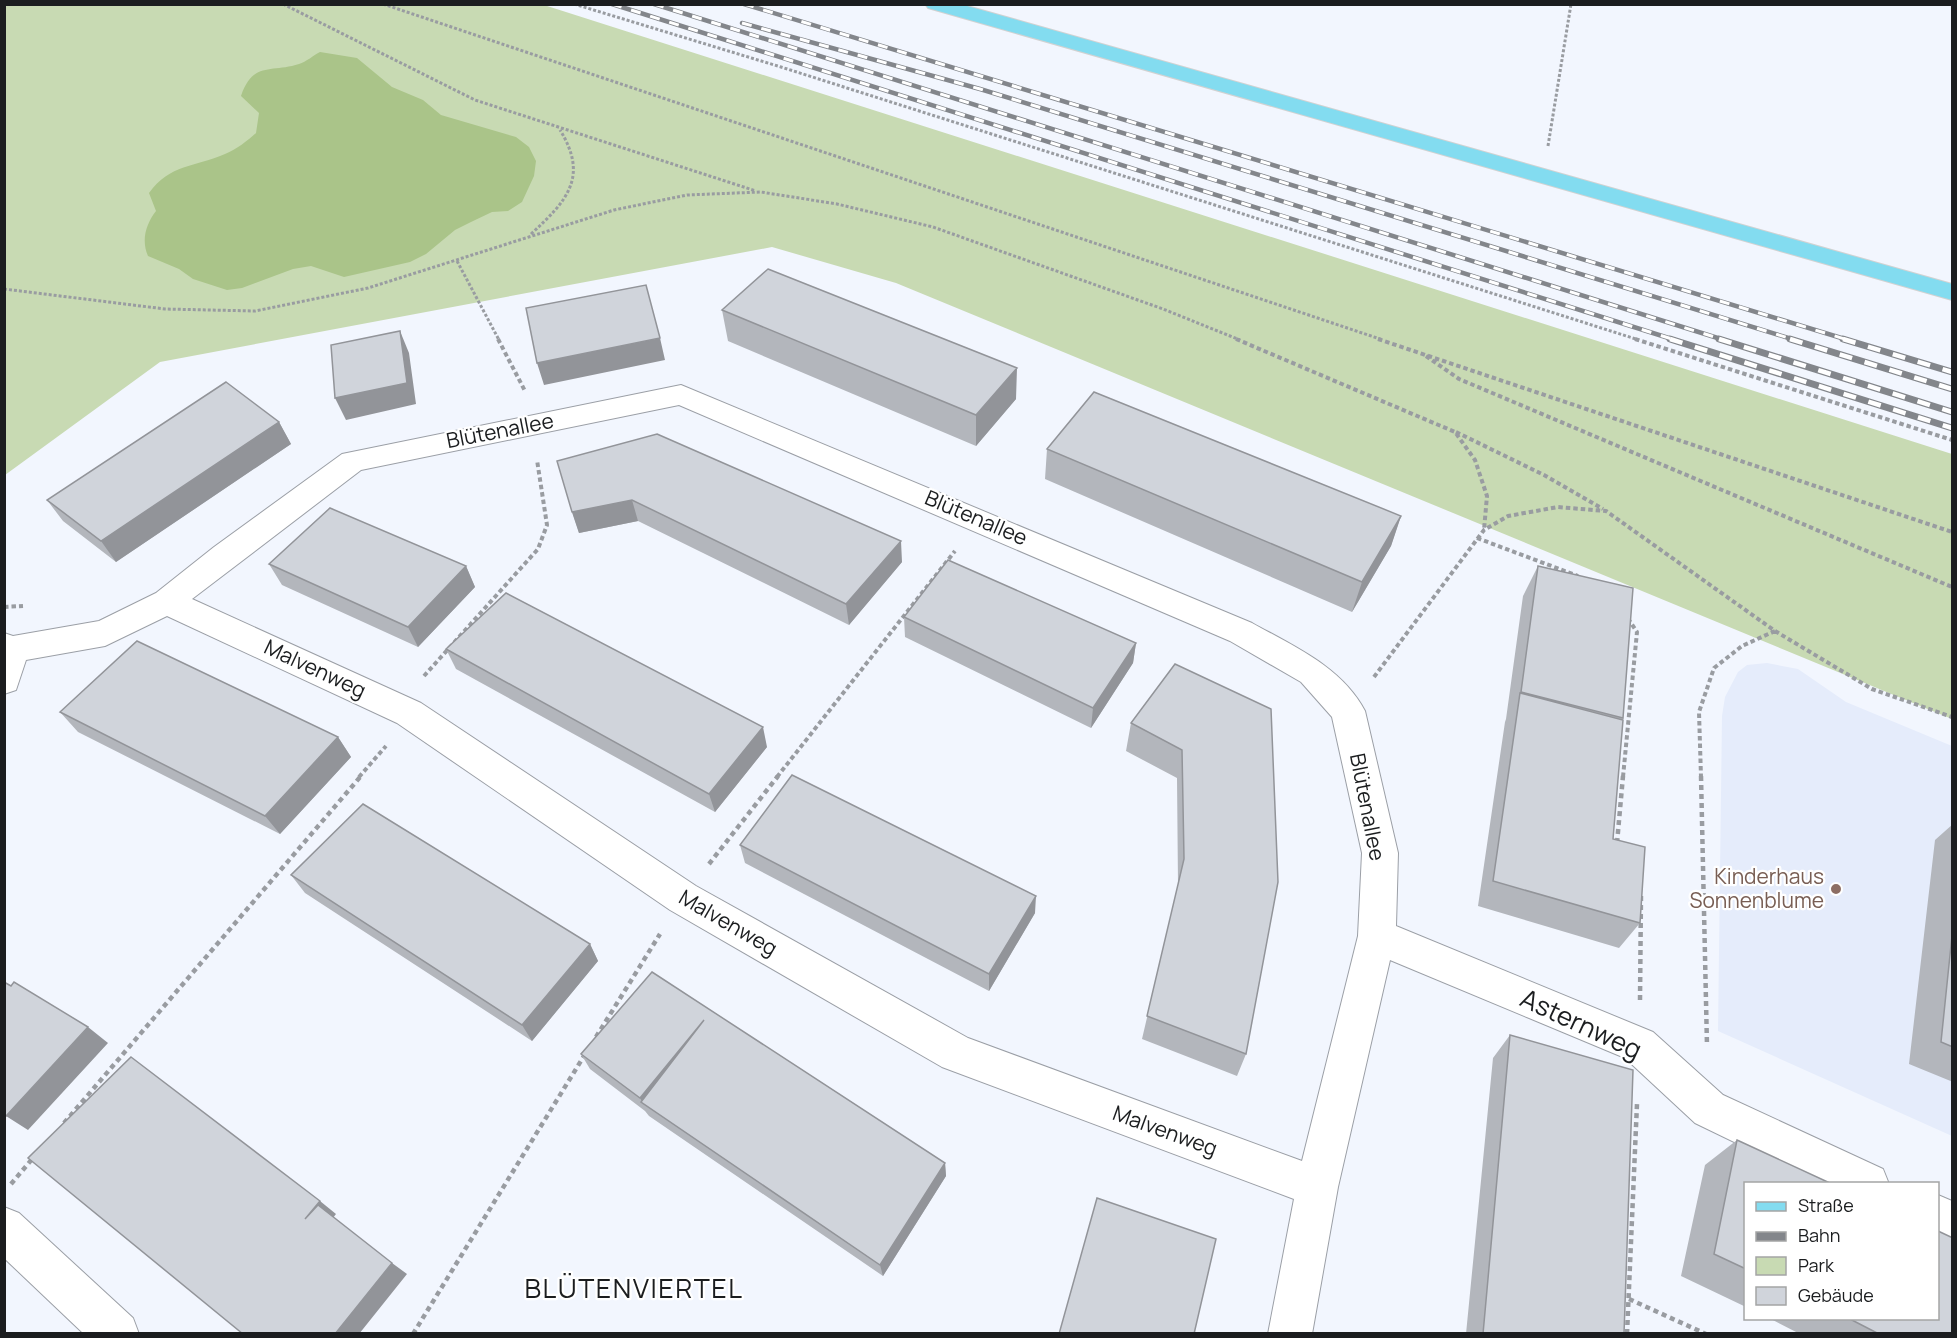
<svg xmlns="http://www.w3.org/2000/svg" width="1957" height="1338" font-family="Manrope,sans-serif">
<rect width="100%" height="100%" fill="#f2f6fe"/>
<path fill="#e5ecfb" d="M1767 663 1798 669 1846 702 1952 746V1136L1718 1031 1722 716 1725 697 1738 672 1747 665Z"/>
<path fill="#c8dab3" d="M5 5H544L1952 454V719L896 283 772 247 160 362 5 475Z"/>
<path fill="#aac489" d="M320 52 357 58 392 87 423 100 441 115 516 137 529 147 536 161 534 176 522 202 508 211 492 212 471 222 455 230 426 254 410 262 344 277 311 266 293 269 242 288 227 290 193 279 179 269 148 256C141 240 146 224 156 211L149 193C170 164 195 167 225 154 237 149 247 141 256 133L259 113 241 96C253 61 271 73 299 64 306 62 314 55 320 52Z"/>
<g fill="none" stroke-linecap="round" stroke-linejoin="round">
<g stroke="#9b9fa6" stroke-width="2">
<path id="street" d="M681 385 1252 623C1293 646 1342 667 1365 711L1398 853 1396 926 1653 1032 1723 1095 1883 1169 1889 1184H1821L1695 1123 1625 1058 1390 960 1338 1187 1312 1334H1268L1294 1199 942 1067 670 910 397 723 167 616 105 646 26 660 16 690 4 694V633L13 636 99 621 156 593 214 547 342 454ZM679 405 1230 641 1301 682 1332 717 1362 853 1358 936 1302 1161 968 1038 696 886 421 703 192 599 361 470Z
M1938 1195 1952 1201V1244L1938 1238Z
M4 1207 19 1213 133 1318 139 1334H84L4 1258Z"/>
</g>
<g stroke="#d1d2d2" stroke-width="2">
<path id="primary" d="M925 4H960L1952 284V300L928 8Z"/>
</g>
<path stroke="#999ca1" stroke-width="3" stroke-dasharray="3 2" stroke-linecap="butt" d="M283 4 475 100 756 191
M383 4 1383 340
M574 4 781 67 1639 340
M1548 146 1571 4
M531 234C567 201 589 177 560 130
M457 261 499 340
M4 289 165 309 255 311 368 288 614 210 687 195 761 192 837 204 933 227 1163 309 1240 340"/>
<path stroke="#999ca1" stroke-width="4" stroke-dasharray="4.5 3" stroke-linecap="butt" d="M498 339 525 391
M1236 339 1455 432 1475 460 1487 496 1484 530
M1378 339 1952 532
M1635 339 1952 440
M1426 356 1459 379 1952 587
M1456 432 1544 475 1603 509
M1477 538 1578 576
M4 607 23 606
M1775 631 1872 689 1952 717
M424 676 538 549 547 525 537 460
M1374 677 1484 530 1508 516 1558 507 1606 511 1775 631 1742 646 1714 668 1699 712 1701 777
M359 777 386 746
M777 777 955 551
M1623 777 1637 632 1629 620"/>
<path stroke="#999ca1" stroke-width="4.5" stroke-dasharray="5 4" stroke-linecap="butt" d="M1701 776 1707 1046
M1617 843 1623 776
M709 864 778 776
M1640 1000 1641 894
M596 1037 660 934
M64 1123 361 776
M11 1184 33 1158
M1629 1299 1706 1334
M413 1334 584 1056
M1627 1334 1637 1104"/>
<use href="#street" fill="#fff" fill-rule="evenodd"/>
<use href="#primary" fill="#83dcf0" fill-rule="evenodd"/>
<g stroke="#83868b" stroke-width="4.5">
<path id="rail-far1" d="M612 4 1675 340
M654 4 1724 340
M744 4 1848 340
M742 23 980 89 1795 340"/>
</g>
<g stroke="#83868b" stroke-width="7">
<path id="rail" d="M1670 339 1952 428
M1719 339 1952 412
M1790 339 1952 389
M1843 339 1952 372"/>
</g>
<use href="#rail-far1" stroke="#fff" stroke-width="3" stroke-dasharray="10" stroke-linecap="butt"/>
<use href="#rail" stroke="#fff" stroke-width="4.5" stroke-dasharray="13" stroke-linecap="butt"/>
</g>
<path fill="#b3b6bc" d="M722 310 1016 399 976 446 728 341Z
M279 422 291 444 116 562 63 521 47 500Z
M657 434 902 562 849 625 638 521 579 533 572 512Z
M1047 449 1401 516 1391 546 1352 612 1045 479Z
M269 564 466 566 475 587 418 647 282 585Z
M1538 566 1623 718 1613 839 1640 923 1619 948 1478 906 1505 722 1506 719 1523 596Z
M904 617 1136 643 1133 663 1091 728 905 637Z
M446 649 767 747 715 812 456 669Z
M1175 664 1246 1054 1237 1076 1142 1039 1178 885 1177 778 1126 751 1131 723Z
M60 712 338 737 351 757 280 834 78 732Z
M1953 824V1082L1909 1064 1935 840Z
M740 845 1035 913 989 991 745 863Z
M291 875 590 944 598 961 532 1041 305 893Z
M1510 1035 1624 1334H1466L1493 1058Z
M581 1054 945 1163 946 1176 883 1276 649 1116 645 1111 590 1069Z
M1737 1140 1746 1184V1307L1681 1276 1705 1165Z
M1769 1318H1938L1953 1334H1800Z"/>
<path fill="#929499" d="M400 331 409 353 416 404 346 420 335 398Z
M660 338 665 360 544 385 537 363Z
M1017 368 1016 399 976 446V415Z
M279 422 291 444 116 562 101 541Z
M632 500 638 521 579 533 572 512Z
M1401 516 1391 546 1352 612 1362 582Z
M901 541 902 562 849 625 846 604Z
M466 566 475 587 418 647 408 627Z
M1136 643 1133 663 1091 728 1093 708Z
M763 727 767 747 715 812 709 794Z
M338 737 351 757 280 834 265 816Z
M1036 896 1035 913 989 991V974Z
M590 944 598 961 532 1041 522 1025Z
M704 1020 643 1103 640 1098Z
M88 1027 108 1043 28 1130 6 1116Z
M945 1163 946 1176 883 1276 880 1265Z
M320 1201 336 1214 322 1232 305 1219Z
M392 1263 407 1274 359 1334H335Z"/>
<path fill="#d0d4db" stroke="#929499" stroke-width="1.5" d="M768 269 1017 368 976 415 722 310Z
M646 285 660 338 537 363 526 308Z
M400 331 407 383 335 398 331 345Z
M226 382 279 422 101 541 47 500Z
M1094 392 1401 516 1362 582 1047 449Z
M657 434 901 541 846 604 632 500 572 512 557 461Z
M330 508 466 566 408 627 269 564Z
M948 560 1136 643 1093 708 904 617Z
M1538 566 1633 588 1623 718 1521 692Z
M506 593 763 727 709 794 446 649Z
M137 641 338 737 265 816 60 712Z
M1175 664 1271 709 1278 882 1246 1054 1147 1016 1184 859 1182 750 1131 723Z
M1520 693 1623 720 1613 839 1645 847 1640 923 1493 881Z
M792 775 1036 896 989 974 740 845Z
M363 804 590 944 522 1025 291 875Z
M1953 926V1047L1941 1042Z
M652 972 945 1163 880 1265 641 1102 704 1020 640 1098 581 1054Z
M4 982 11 986 14 982 88 1027 6 1116 4 1115Z
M1510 1035 1633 1070 1624 1334H1483Z
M131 1057 320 1201 305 1219 318 1205 392 1263 335 1334H243L28 1158Z
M1737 1140 1832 1184H1746V1269L1714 1254Z
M1097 1198 1216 1239 1194 1334H1059Z
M1938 1231 1953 1238V1334H1879L1848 1318H1938Z"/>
<circle fill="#8d6e63" stroke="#fff" stroke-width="2" cx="1836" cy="889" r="6"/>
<g text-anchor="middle" stroke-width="4.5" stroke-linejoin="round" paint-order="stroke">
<g font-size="21" fill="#1b1d1f" stroke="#fff">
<text transform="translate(500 431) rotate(-11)" y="7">Blütenallee</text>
<text transform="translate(976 518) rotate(23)" y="7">Blütenallee</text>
<text transform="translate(315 669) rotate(25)" y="7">Malvenweg</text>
<text transform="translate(1367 807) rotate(79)" y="7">Blütenallee</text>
<text transform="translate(728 923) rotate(30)" y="7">Malvenweg</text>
<text transform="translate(1165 1131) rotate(20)" y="7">Malvenweg</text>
</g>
<g font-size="21" fill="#785e54" stroke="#fff" text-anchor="end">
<text x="1824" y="884">Kinderhaus<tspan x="1824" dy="24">Sonnenblume</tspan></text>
</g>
<g font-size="26" fill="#1b1d1f" stroke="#fff">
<text transform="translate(1581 1024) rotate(25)" y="9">Asternweg</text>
</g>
<g font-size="27" letter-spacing="1.5" fill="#1b1d1f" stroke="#fff">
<text x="634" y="1298">BLÜTENVIERTEL</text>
</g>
</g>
<rect width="1957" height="1338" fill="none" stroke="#1b1d1f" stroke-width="12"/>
<rect x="1744" y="1182" width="195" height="138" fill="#ffffff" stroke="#a4a5a5" stroke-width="1.5"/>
<rect x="1756" y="1202" width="30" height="9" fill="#83dcf0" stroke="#a4a5a5" stroke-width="1.5"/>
<text x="1798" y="1212" font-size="18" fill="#1b1d1f">Straße</text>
<rect x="1756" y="1232" width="30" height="9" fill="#83868b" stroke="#a4a5a5" stroke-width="1.5"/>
<text x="1798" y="1242" font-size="18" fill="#1b1d1f">Bahn</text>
<rect x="1756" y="1257" width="30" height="18" fill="#c8dab3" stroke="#a4a5a5" stroke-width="1.5"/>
<text x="1798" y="1272" font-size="18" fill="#1b1d1f">Park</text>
<rect x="1756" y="1287" width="30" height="18" fill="#d0d4db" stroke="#a4a5a5" stroke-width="1.5"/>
<text x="1798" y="1302" font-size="18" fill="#1b1d1f">Gebäude</text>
</svg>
